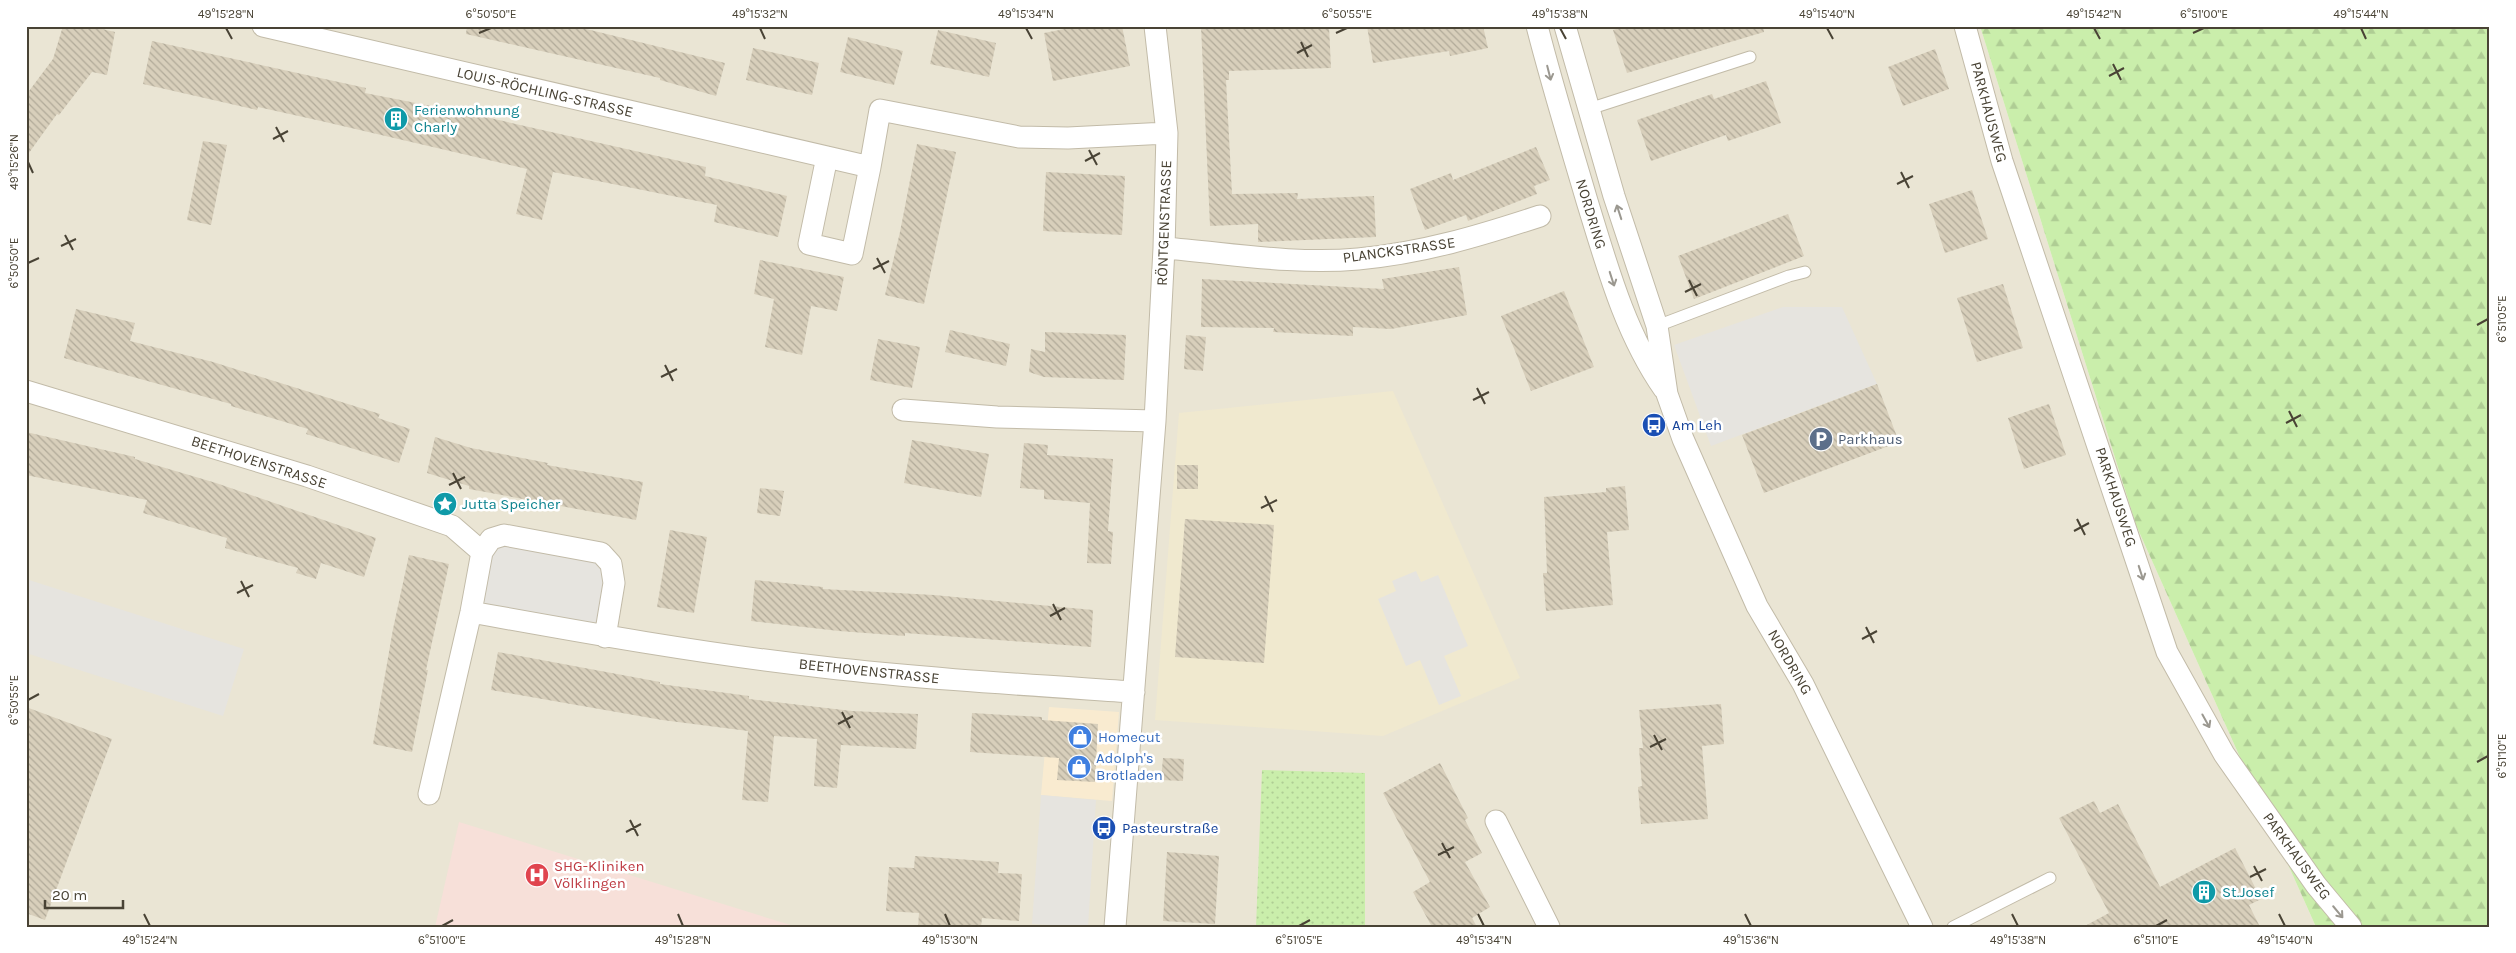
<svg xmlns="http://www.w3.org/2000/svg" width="2516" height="953" font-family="Karla,sans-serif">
<defs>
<pattern id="forest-firs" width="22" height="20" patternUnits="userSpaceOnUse" patternTransform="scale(1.25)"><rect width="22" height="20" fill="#caeeab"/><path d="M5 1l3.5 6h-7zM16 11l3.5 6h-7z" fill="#afcd94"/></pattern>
<pattern id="park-dots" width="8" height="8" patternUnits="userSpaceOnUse" patternTransform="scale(1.25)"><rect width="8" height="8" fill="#caeeab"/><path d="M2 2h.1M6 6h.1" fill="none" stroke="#afcd94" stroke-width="1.8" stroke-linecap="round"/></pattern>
<pattern id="building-back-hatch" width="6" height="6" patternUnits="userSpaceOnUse" patternTransform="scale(1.25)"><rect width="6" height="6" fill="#d8cfbb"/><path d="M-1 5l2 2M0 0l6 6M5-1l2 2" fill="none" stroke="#b1aa99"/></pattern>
</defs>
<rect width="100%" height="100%" fill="#f5f2e7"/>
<path fill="#eae5d4" d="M26 26H1980L2136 525 2316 927H26Z"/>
<path fill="#f9ebd0" d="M1049 707 1119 712 1112 801 1041 795Z"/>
<path fill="#f0e9cf" d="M1393 391 1520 678 1383 736 1155 720 1179 413Z"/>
<path fill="#f7e0d9" d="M459 822 797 927H435Z"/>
<path fill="url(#forest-firs)" d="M1980 26H2490V927H2316L2136 525Z"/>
<path fill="url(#park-dots)" d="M1262 770 1365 773V927H1256Z"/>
<path fill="#e6e4df" d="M1783 307H1842L1877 384 1711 446 1674 345Z
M491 539 611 564 605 637 471 612Z
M1416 571 1421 582 1438 575 1468 646 1444 656 1461 696 1439 705 1420 660 1406 666 1378 599 1396 591 1392 581Z
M26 579 244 649 223 716 26 653Z
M1041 795 1096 800 1088 927 1032 924Z"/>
<path fill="url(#building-back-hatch)" d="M63 26H89L115 32 107 75 92 72 59 115 57 114 26 157V95L53 59Z
M467 26H574L725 63 716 96 660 80V78L466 34Z
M1080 26H1122L1130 66 1053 81 1044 33Z
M1201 26H1329L1331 68 1229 71V80H1226L1232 194 1298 193 1297 199 1374 196 1376 237 1258 242V224L1210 226Z
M1367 26H1483L1488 48 1450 56 1449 51 1373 63Z
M1627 26H1763L1764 32 1627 73 1613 30Z
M938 30 996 43 989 77 930 64Z
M848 37 903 51 894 85 840 72Z
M152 41 366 88 365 93 472 114 706 167 705 176 787 196 778 237 714 222 717 205 553 172 542 220 516 214 527 169 321 121 258 107 257 110 143 84Z
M753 48 819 63 812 95 746 80Z
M1935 49 1949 89 1903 106 1888 67Z
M1766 81 1781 123 1728 141 1726 135 1651 161 1637 120 1712 94 1714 99Z
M203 141 227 145 211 225 187 220Z
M917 144 956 152 924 304 885 295 900 232Z
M1536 147 1550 180 1534 186 1537 194 1468 221 1466 215 1425 230 1410 189 1451 173 1453 180Z
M1046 172 1125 176 1122 235 1043 231Z
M1972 190 1988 239 1945 253 1929 204Z
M1788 214 1804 256 1694 299 1678 256Z
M760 260 844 277 837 311 811 306 802 355 765 347 774 299 754 294Z
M1459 267 1467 315 1391 329 1353 327V336L1273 332 1274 328 1201 327 1202 279 1384 289 1382 279Z
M2003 284 2023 348 1977 362 1957 298Z
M1564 291 1594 367 1531 391 1501 316Z
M76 309 135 323 130 341 213 362 380 414 378 418 410 429 399 463 306 434 308 429 231 406V404L64 358Z
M950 330 1010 344 1006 366 945 352Z
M1045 332 1126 335 1124 380 1044 377 1029 372 1031 349 1045 352Z
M1186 335 1206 337 1203 371 1184 369Z
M878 339 920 347 912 388 870 380Z
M1877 384 1899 442 1764 493 1742 435Z
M2049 404 2066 455 2024 469 2008 418Z
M26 432 135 457V459L216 483 376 538 364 577 321 563 316 579 296 573 298 568 225 548 227 538 143 513 147 500 26 475Z
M435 437 471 448 548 463 547 465 643 482 636 520 469 489V486L427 473Z
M912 440 989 454 981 497 904 483Z
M1024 443 1048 445 1047 455 1113 459 1108 531 1113 532 1111 564 1087 563 1090 503 1044 499V490L1020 488Z
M1177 465H1198V489H1177Z
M1625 486 1629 530 1607 532 1613 605 1546 611 1543 573H1547L1544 497 1606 492V488Z
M760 488 784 491 780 516 757 513Z
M1185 519 1274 525 1264 663 1175 657Z
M670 530 707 537 694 613 657 607Z
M409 555 449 564 426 670H428L412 752 373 744 393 629Z
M755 580 823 587V589L934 595 1093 610 1091 647 905 633V636L839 631 751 621Z
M498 652 660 682V684L749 696V699L852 711 918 714 916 749 841 745 837 788 814 786 817 739 774 736 768 802 742 800 748 731 662 720 491 690Z
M1721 704 1724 744 1702 746 1708 819 1641 824 1638 787 1642 786 1639 748H1643L1639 710Z
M26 707 112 739 45 920 26 913Z
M972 713 1042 717V720L1098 724 1095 782 1057 780 1059 758 970 752Z
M1163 758 1184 759 1183 781 1161 780Z
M1440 763 1468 818 1465 820 1482 853 1465 862 1490 907 1472 918 1477 927H1432L1413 892 1430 882 1383 793Z
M2094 801 2100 813 2118 804 2160 887 2235 848 2261 899 2249 905 2260 927H2083L2109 913 2059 818Z
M1167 852 1219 856 1215 924 1163 921Z
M915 856 999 862 998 873 1022 874 1019 921 982 918 981 927H918L919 913 886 911 889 867 914 868Z"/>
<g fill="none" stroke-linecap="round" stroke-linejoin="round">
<g stroke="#c2bba8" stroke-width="13">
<path id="service" d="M1589 109 1750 57
M1657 326 1789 276 1805 272
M1953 927 2050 878"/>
</g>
<g stroke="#c2bba8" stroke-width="23">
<path id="minor" d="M263 26 870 167 880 110 1019 137 1068 138 1167 133
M1537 26C1552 85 1570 143 1587 201 1607 266 1625 333 1664 389
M1565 26 1614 196 1657 326 1667 394 1683 439 1757 606 1803 684 1922 927
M1965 26 2002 161 2167 652 2224 754 2316 885 2351 927
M827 157 809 244 852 254 870 167
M1164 248C1228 253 1294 265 1358 259 1423 253 1479 236 1540 216
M26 391 307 476 452 526 482 552
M903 410 997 417 1155 421
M471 612C587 633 704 654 822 667 925 679 1030 685 1134 692
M429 794 471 612 482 552 491 539 504 535 601 553 611 564 614 583 605 637
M1496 821 1549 927
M1115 927 1155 421 1164 248 1167 133 1155 26"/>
</g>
<use href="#service" stroke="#fff" stroke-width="11"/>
<use href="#minor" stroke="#fff" stroke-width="21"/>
</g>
<defs><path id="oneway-shaft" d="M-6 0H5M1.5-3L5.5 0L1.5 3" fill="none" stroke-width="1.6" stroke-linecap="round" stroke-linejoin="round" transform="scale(1.25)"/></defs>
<g stroke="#9b9890">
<use href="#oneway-shaft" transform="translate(1549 73) rotate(76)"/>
<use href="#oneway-shaft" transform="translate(1619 212) rotate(-108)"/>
<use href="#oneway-shaft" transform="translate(1612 279) rotate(72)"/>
<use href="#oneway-shaft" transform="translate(2141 573) rotate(72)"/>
<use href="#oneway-shaft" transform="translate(2206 721) rotate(61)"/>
<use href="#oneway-shaft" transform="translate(2338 912) rotate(50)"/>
</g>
<path fill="none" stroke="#494335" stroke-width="2" d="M226 28 232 39M760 28 765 39M1026 28 1032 39M1560 28 1566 39M1827 28 1833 39M2094 28 2100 39M2361 28 2366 39M479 33 491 28M1336 33 1347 28M2193 33 2204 28M1301 42 1308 57M1297 53 1312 45M2113 64 2121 80M2109 76 2124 68M276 127 284 142M273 139 288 131M1089 150 1097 165M1085 161 1100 153M28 162 33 173M1901 172 1909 188M1897 184 1913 176M65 235 73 250M61 246 76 239M877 258 885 273M28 263 39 258M873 269 889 261M1689 280 1697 296M1685 292 1701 284M2477 325 2488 319M665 365 673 381M661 377 677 369M1477 388 1485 404M1473 400 1489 392M2289 411 2297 427M2286 423 2301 415M453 473 461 489M449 485 465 477M1265 496 1273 512M1261 508 1277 500M2077 519 2085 535M2074 531 2089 523M241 581 249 597M237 593 253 585M1053 604 1061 620M1050 616 1065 608M1866 627 1874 643M1862 639 1877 631M28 700 39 694M842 712 850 728M838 724 853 716M1654 735 1662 750M1650 747 1666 739M2477 762 2488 756M630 820 638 836M626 832 641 824M1442 843 1450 858M1438 855 1454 847M2254 866 2262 881M2250 877 2266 869M144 914 150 926M678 914 683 926M945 914 950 926M1478 914 1484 926M1745 914 1751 926M2012 914 2018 926M2279 914 2285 926M442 926 453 920M1299 926 1310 920M2156 926 2167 920"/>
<defs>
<g id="building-disc" transform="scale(1.25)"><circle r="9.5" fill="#0f9aa8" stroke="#fff"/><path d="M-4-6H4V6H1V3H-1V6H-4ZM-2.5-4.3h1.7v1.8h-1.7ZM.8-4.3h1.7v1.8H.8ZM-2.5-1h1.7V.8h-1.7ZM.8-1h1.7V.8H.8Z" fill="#fff"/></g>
<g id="bus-disc" transform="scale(1.25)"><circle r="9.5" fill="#1a4fb4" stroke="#fff"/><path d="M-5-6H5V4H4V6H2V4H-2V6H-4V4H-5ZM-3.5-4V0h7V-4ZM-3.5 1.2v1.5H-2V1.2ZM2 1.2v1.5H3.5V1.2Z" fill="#fff"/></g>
<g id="parking-disc" transform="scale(1.25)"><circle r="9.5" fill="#5c6f8a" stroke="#fff"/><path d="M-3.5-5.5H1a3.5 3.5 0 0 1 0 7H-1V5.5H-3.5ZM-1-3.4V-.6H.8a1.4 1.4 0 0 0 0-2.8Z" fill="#fff"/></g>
<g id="sight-disc" transform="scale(1.25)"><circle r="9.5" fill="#0f9aa8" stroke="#fff"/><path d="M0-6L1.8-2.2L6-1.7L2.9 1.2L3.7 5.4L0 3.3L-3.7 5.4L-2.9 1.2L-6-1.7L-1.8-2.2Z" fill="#fff"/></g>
<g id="shop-disc" transform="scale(1.25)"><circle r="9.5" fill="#3f7fe0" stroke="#fff"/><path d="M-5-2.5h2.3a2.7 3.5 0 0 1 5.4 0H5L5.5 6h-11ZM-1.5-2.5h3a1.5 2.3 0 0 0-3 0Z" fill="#fff"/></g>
<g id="hospital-disc" transform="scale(1.25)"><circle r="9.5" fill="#e0444e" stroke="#fff"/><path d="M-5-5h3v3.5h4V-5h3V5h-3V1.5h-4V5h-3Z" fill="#fff"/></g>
</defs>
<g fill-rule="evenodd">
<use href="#building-disc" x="396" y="119"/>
<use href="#bus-disc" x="1654" y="425"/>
<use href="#parking-disc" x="1821" y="439"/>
<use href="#sight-disc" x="445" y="504"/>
<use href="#shop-disc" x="1080" y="737"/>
<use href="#shop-disc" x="1079" y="767"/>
<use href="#bus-disc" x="1104" y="828"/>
<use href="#hospital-disc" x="537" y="875"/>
<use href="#building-disc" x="2204" y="892"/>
</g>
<g text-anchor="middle" stroke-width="5" stroke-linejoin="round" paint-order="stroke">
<g font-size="15" fill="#494335" stroke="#fff">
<text transform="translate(545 92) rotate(13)" y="5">LOUIS-RÖCHLING-STRASSE</text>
<text transform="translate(1989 112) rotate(75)" y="5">PARKHAUSWEG</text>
<text transform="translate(1591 214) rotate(73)" y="5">NORDRING</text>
<text transform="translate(1164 223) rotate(-88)" y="5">RÖNTGENSTRASSE</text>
<text transform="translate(1399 250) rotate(-8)" y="5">PLANCKSTRASSE</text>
<text transform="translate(259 462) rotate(18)" y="5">BEETHOVENSTRASSE</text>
<text transform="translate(2116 497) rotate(72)" y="5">PARKHAUSWEG</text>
<text transform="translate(1790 662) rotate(60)" y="5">NORDRING</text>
<text transform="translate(869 671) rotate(6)" y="5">BEETHOVENSTRASSE</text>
<text transform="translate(2297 856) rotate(54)" y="5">PARKHAUSWEG</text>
</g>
<g font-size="15" fill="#0d838f" stroke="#fff" text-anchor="start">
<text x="414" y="115">Ferienwohnung<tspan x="414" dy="17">Charly</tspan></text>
<text x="462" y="509">Jutta Speicher</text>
<text x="2222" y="897">St.Josef</text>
</g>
<g font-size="15" fill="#164399" stroke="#fff" text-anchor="start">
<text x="1672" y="430">Am Leh</text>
<text x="1122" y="833">Pasteurstraße</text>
</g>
<g font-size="15" fill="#4e5e75" stroke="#fff" text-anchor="start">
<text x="1838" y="444">Parkhaus</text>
</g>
<g font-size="15" fill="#366cbe" stroke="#fff" text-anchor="start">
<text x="1098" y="742">Homecut</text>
<text x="1096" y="763">Adolph's<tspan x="1096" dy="17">Brotladen</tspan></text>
</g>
<g font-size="15" fill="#be3a42" stroke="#fff" text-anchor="start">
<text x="554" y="871">SHG-Kliniken<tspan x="554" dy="17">Völklingen</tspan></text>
</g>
</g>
<rect width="2516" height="953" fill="none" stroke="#ffffff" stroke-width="55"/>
<path d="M45 900v8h78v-8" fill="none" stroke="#494335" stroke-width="2.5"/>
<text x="52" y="900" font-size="15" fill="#494335" stroke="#ffffff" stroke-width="4" paint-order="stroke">20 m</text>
<rect x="28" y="28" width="2460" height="898" fill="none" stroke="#494335" stroke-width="2"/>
<g font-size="12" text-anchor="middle" fill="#494335">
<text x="226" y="18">49°15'28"N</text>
<text x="491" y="18">6°50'50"E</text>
<text x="760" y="18">49°15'32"N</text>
<text x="1026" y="18">49°15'34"N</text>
<text x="1347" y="18">6°50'55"E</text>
<text x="1560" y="18">49°15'38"N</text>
<text x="1827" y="18">49°15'40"N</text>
<text x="2094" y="18">49°15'42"N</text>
<text x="2204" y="18">6°51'00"E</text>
<text x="2361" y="18">49°15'44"N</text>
<text transform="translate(14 162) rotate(-90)" y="4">49°15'26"N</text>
<text transform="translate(14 263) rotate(-90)" y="4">6°50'50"E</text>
<text transform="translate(2502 319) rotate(-90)" y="4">6°51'05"E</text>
<text transform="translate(14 700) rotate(-90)" y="4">6°50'55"E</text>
<text transform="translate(2502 756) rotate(-90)" y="4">6°51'10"E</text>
<text x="150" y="944">49°15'24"N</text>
<text x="442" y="944">6°51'00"E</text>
<text x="683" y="944">49°15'28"N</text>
<text x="950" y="944">49°15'30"N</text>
<text x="1299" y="944">6°51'05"E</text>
<text x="1484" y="944">49°15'34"N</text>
<text x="1751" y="944">49°15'36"N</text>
<text x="2018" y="944">49°15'38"N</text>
<text x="2156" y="944">6°51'10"E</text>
<text x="2285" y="944">49°15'40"N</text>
</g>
</svg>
